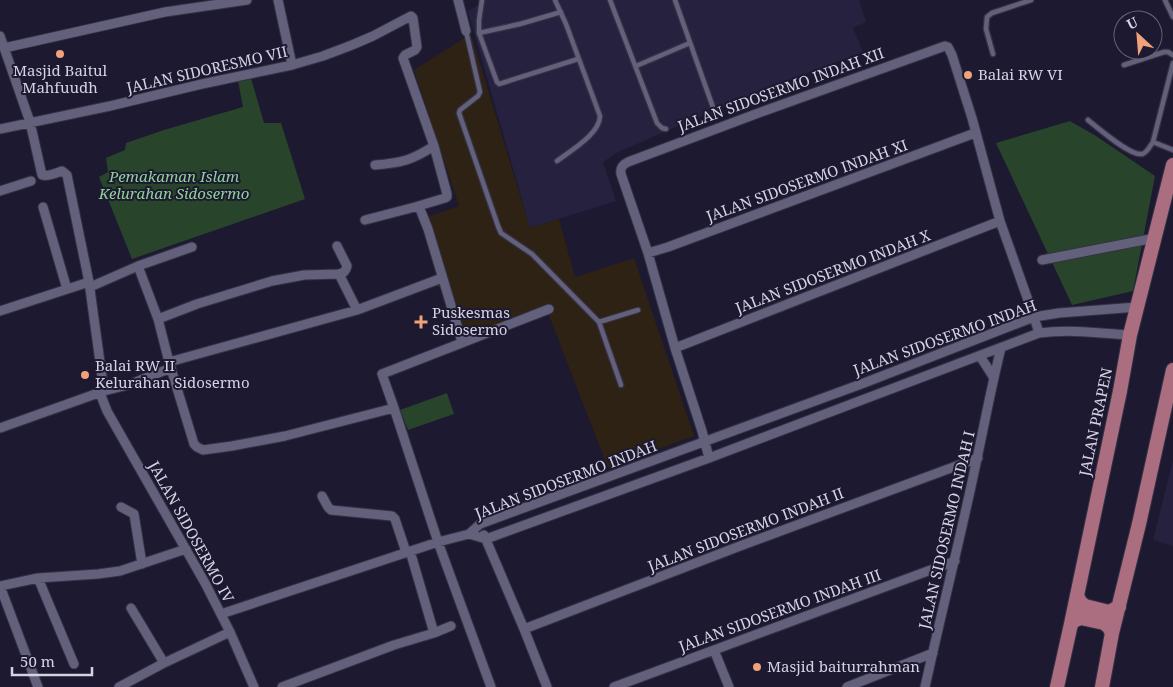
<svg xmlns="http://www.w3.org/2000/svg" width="1173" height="687" font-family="'Noto Serif',serif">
<rect width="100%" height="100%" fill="#1d1931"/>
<path fill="#26213e" d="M481 0H859L866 22 853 28 863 52 760 91 618 152 603 162 616 201 530 228 468 11 481 4Z
M1173 460V546L1153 540Z"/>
<path fill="#2d2213" d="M471 34 530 228 559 219 575 277 634 258 694 436 608 468 546 308 461 338 424 218 459 206 414 70Z"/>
<path fill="#28442b" d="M251 78 264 123H281L305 199 132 259 99 177 108 172 106 158 125 150 126 143 164 130 243 107 238 81Z
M1070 121 1096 136 1155 176 1133 291 1072 305 996 143Z
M447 393 454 414 408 430 400 410Z"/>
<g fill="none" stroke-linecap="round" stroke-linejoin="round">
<g stroke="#353245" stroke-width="7">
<path id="lane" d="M482 0 479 20V33L497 82 499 84 578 59
M555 0 566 24 600 116C600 134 570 151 557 161
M610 0 657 123 662 128 666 129
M675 0 715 113
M1165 0 1173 17
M466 31 480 92 478 96 460 110 459 113 498 226 501 233 532 254 599 322 621 385
M479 33 520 24 561 12
M993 54 986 29 987 17 992 13 1031 0
M1124 65 1164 52H1168L1173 55
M636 66 690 43
M1088 120C1098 128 1130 156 1142 154 1147 153 1150 146 1153 142L1173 63
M1153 142 1173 150
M599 322 638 310"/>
</g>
<g stroke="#353245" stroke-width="11">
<path id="street" d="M278 0 292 65
M458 0 466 31
M0 36 30 122 42 175C48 177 56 173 62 171L67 175 89 282 104 391
M4 48 165 12 247 0
M0 129 110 106 202 84 292 65 323 56 352 45 373 36 411 16 413 18 417 47 415 50 405 55 403 58 434 146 447 194V197L445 198 415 207
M375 165C402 163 412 160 434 146
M0 191 31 181
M43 207 67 289
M365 220 415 207 420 209 428 229 462 342
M648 253 668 247 975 133
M1042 260 1155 238
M138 266 158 319 169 362 194 444 197 447 203 450 232 446 285 436 394 408
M339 274 357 310
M90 287 138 266 192 247
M0 311 89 282
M158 319 197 304 272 281 304 275 339 274 344 272 346 269 347 266 337 246
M675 348 1000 221
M980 356 994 378
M169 362 357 310 442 278
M100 393 107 411 205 583 230 632 254 687
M0 428 104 391 128 385 171 368
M709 458 702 431 675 348 648 253 621 174C620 168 622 165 628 162L764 111 945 46 948 47 952 55 972 118 1000 221 1034 317 1039 333
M322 496 328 507 331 510 392 516 395 519 406 552
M121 507 134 514 142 564
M469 534 480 524 864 383 1034 317 1059 313 1137 307
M484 535 524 629 547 687
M410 551 434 633
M38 578 74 664
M0 586 38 578 98 574 120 571 186 549
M0 586 38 687
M131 608 164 663
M221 614 438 542 469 534 486 539 709 458 1039 333C1069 329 1100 333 1130 335
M524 629 740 546 978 458
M714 650 729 687
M119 687 164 663 230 632
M282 687 394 645 434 633 451 626
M491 687 438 542 394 408 382 374 549 309
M614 687 955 561
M847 687 933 653
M925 687C940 619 957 551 972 482 982 437 990 392 1001 348"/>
</g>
<g stroke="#353245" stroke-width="16">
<path id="primary" d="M1077 595 1080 602 1085 606 1109 612 1119 607
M1071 624 1075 620 1081 618 1104 623 1109 627 1112 633
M1057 687 1071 624 1120 391 1130 335 1173 165
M1102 687 1112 633 1139 524 1173 370"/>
</g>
<use href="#lane" stroke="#63607c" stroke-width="4.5"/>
<use href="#street" stroke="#63607c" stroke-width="9"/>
<use href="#primary" stroke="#aa6e80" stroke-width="14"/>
</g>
<g fill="#f0a278" stroke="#1d1931" stroke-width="2">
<circle cx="60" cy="54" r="5"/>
<circle cx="968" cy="75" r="5"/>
<path d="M418.5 314.5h5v5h5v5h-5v5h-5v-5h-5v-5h5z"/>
<circle cx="85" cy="375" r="5"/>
<circle cx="757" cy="667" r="5"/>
</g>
<g text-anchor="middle" stroke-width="4" stroke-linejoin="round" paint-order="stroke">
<g font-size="15" fill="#d4d3e3" stroke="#1d1931">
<text transform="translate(207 70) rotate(-13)" y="5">JALAN SIDORESMO VII</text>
<text transform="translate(781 90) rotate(-20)" y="5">JALAN SIDOSERMO INDAH XII</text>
<text transform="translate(807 181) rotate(-20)" y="5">JALAN SIDOSERMO INDAH XI</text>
<text transform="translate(833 272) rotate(-21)" y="5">JALAN SIDOSERMO INDAH X</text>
<text transform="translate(945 338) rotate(-20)" y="5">JALAN SIDOSERMO INDAH</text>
<text transform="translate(1096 422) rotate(-78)" y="5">JALAN PRAPEN</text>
<text transform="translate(566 480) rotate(-21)" y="5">JALAN SIDOSERMO INDAH</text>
<text transform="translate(746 530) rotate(-21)" y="5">JALAN SIDOSERMO INDAH II</text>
<text transform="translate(947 530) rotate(-77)" y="5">JALAN SIDOSERMO INDAH I</text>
<text transform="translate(191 532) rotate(61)" y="5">JALAN SIDOSERMO IV</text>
<text transform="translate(780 611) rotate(-20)" y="5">JALAN SIDOSERMO INDAH III</text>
</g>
<g font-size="15" fill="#d4d3e3" stroke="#1d1931" text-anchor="start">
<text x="60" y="76" text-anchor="middle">Masjid Baitul<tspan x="60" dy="17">Mahfuudh</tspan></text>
<text x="978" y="80">Balai RW VI</text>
<text x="432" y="318">Puskesmas<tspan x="432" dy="17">Sidosermo</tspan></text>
<text x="95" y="371">Balai RW II<tspan x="95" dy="17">Kelurahan Sidosermo</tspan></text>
<text x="767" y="672">Masjid baiturrahman</text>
</g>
<g font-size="15" font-style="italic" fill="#8dd395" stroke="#1d1931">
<text x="174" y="182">Pemakaman Islam<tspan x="174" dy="17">Kelurahan Sidosermo</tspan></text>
</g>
</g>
<g transform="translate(1138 35) rotate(334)"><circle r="24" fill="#1d1931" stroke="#666378"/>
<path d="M0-4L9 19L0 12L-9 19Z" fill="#f0a278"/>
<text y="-8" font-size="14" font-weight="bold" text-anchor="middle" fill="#d4d3e3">U</text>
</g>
<path d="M12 667v8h80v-8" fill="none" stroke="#d4d3e3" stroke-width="2.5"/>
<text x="20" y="667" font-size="15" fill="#d4d3e3" stroke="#1d1931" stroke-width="4" paint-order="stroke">50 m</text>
</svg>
